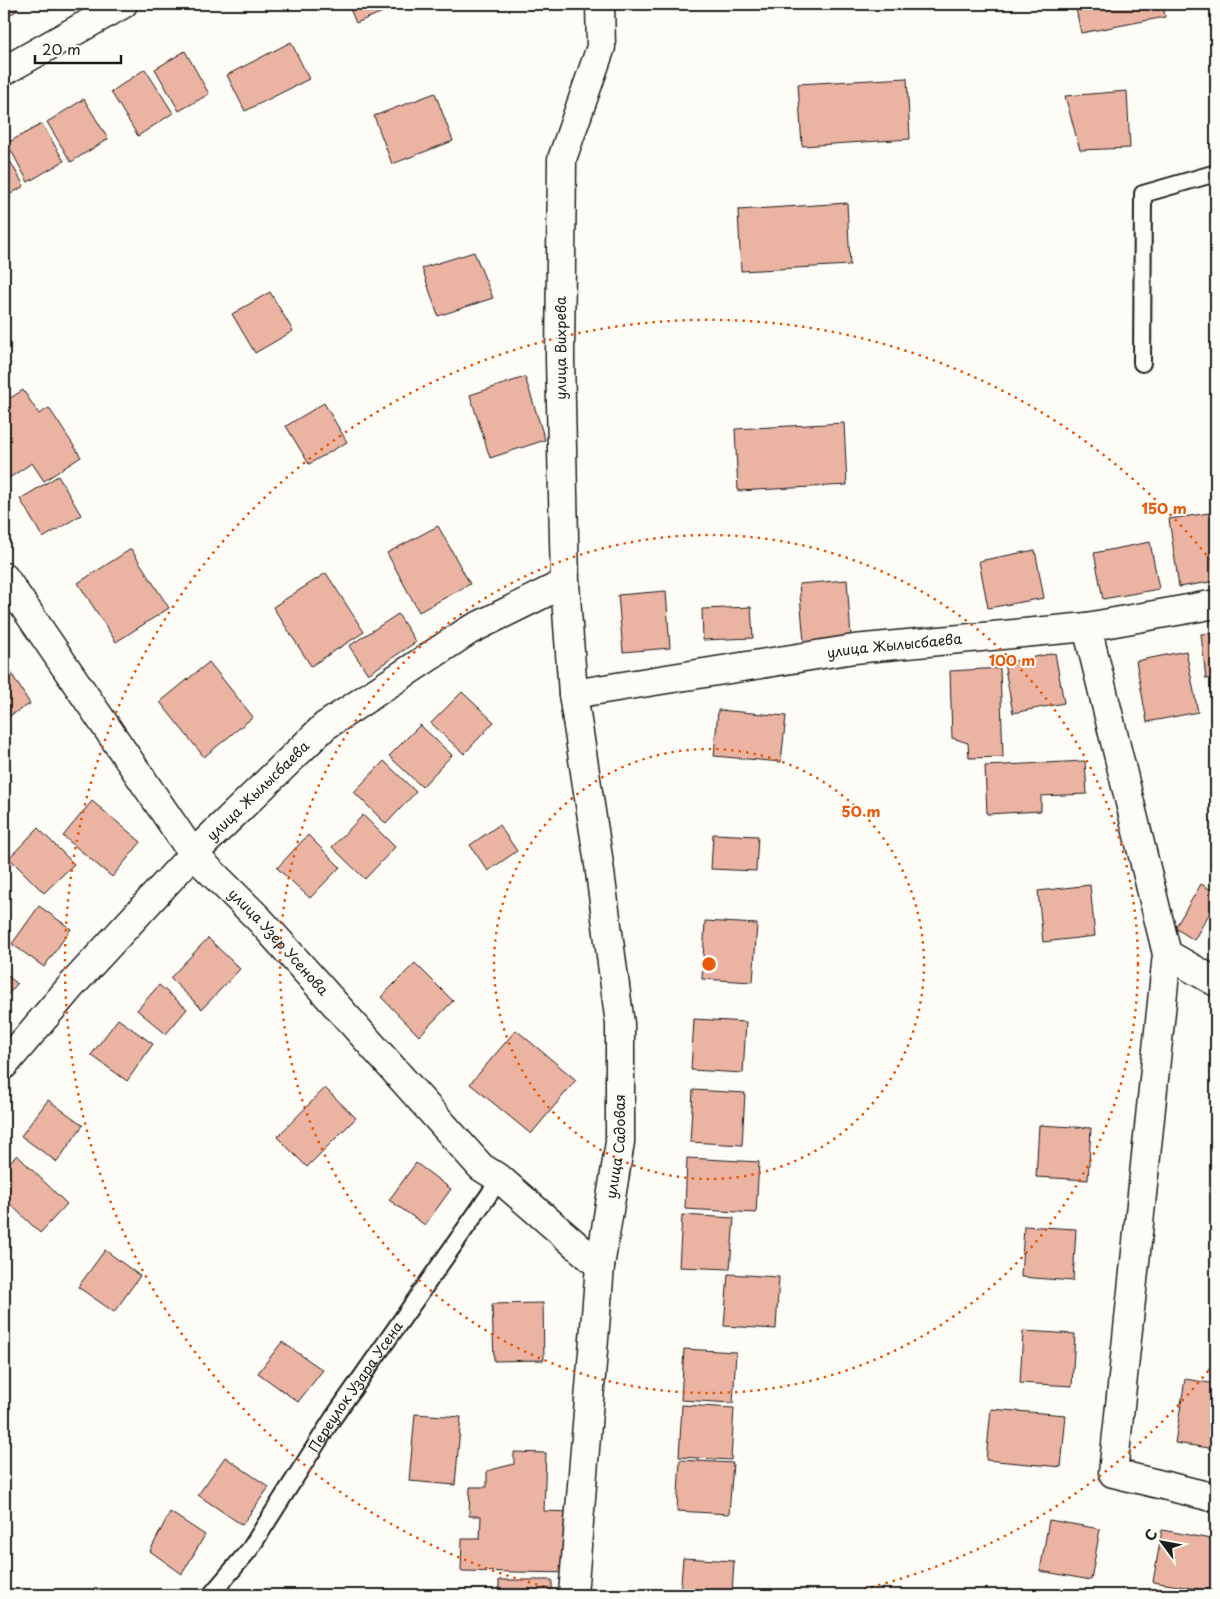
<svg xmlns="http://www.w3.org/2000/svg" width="1220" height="1599" font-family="'Playpen Sans',sans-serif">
<rect width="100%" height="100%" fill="#fdfcf7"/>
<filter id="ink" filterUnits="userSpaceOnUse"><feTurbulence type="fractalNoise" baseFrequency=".02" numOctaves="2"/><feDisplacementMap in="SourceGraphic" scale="10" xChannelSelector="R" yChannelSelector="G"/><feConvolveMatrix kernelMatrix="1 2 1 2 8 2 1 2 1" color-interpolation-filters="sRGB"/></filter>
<g filter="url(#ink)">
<path fill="#ebb3a1" stroke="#1c1c1c" d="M4 4H14L18 10 4 18Z
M348 4H402L356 23Z
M1075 4H1163L1165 17 1081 33Z
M291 42 309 79 245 111 227 75Z
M185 51 209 94 179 111 155 69Z
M145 69 173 113 138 136 111 92Z
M907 78 910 139 802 146 798 84Z
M1127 91 1130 148 1080 150 1065 96Z
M435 93 453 141 392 164 374 116Z
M84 99 108 139 71 162 47 122Z
M42 124 64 161 28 182 7 143Z
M4 150 24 186 4 198Z
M847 203 850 265 741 271 738 210Z
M474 252 493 298 438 316 422 268Z
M270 292 293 331 255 353 232 314Z
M525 377 545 440 490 458 470 395Z
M23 390 39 414 49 408 81 457 44 481 32 463 9 478 4 470V402Z
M324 403 347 442 309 464 286 426Z
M844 423 847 485 738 491 735 429Z
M58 476 81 515 43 538 20 499Z
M1216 512V581L1179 587 1169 519Z
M438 526 470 584 419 612 387 553Z
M1150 542 1159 589 1103 599 1094 553Z
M131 549 169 608 116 642 78 583Z
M1035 550 1044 598 988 608 979 561Z
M326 573 364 632 311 666 273 607Z
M847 580 851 638 804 642 799 584Z
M666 591 670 648 623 652 618 595Z
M751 607 753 638 703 640 702 609Z
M398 614 416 642 368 674 349 646Z
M1216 633V678L1206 679 1201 634Z
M1186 651 1198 712 1147 722 1136 661Z
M1055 653 1064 703 1013 713 1004 663Z
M4 661 30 704 4 719Z
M209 662 253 717 204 757 160 702Z
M1000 668 1003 757 969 758 968 743 952 738 950 671Z
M462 692 494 722 464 754 431 723Z
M718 710 786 716 781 762 714 756Z
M420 725 452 755 422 787 389 756Z
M384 761 416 792 386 824 354 792Z
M1085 761 1087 794 1041 796V811L987 814 985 766Z
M92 801 141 842 112 877 63 836Z
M1216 802V823L1213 803Z
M363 815 395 847 365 879 332 847Z
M499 825 517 851 488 871 470 845Z
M38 828 74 864 44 893 9 858Z
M713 834 758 836 756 871 711 869Z
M308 835 340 867 310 898 277 868Z
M1201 884 1216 893V902L1194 940 1175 928Z
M1090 885 1095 936 1043 942 1038 891Z
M39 906 71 929 44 967 12 944Z
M705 921 757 924 753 982 702 979Z
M208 938 240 969 202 1009 170 978Z
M415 963 453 1001 419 1036 381 997Z
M4 972 17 984 4 999Z
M159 985 187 1009 166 1034 137 1010Z
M118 1019 153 1044 127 1081 91 1055Z
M694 1019 746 1022 743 1073 691 1070Z
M516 1030 576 1080 531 1134 470 1084Z
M325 1088 356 1118 307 1167 277 1137Z
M693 1090 745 1093 742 1145 690 1142Z
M48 1100 83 1125 57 1162 21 1136Z
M1039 1125 1091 1128 1088 1180 1036 1177Z
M17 1155 67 1204 40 1233 4 1198V1168Z
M687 1158 759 1162 756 1213 685 1209Z
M416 1163 451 1189 425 1225 389 1200Z
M682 1215 734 1218 730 1269 679 1267Z
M1024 1226 1076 1229 1073 1281 1021 1277Z
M105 1250 140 1276 114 1312 78 1287Z
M728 1274 779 1277 776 1329 724 1326Z
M543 1303 544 1360 494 1361 492 1304Z
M1023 1331 1075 1334 1072 1386 1020 1383Z
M282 1342 323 1370 298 1402 258 1373Z
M684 1349 736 1352 733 1403 681 1400Z
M1185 1379 1216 1384V1449L1175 1443Z
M682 1405 734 1408 731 1460 679 1457Z
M991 1409 1066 1415 1061 1467 986 1460Z
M415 1414 461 1417 455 1485 409 1481Z
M514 1452 546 1453 544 1511 572 1512 571 1573 461 1571 462 1539H480L481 1516H469L470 1487H487V1471L514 1464Z
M225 1457 269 1487 242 1525 198 1495Z
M680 1460 733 1463 729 1514 677 1511Z
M170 1512 205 1535 182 1574 150 1551Z
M1049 1520 1100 1529 1091 1580 1040 1571Z
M1162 1530 1216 1540V1592L1153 1582Z
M683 1558 734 1561 732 1595H680Z
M499 1580H552V1595H499Z"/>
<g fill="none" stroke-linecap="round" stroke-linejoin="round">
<g stroke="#1c1c1c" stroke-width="20">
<g id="lane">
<path d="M1142 363 1143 194 1216 173"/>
<path id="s1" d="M211 1595 250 1549 333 1418 500 1179"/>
</g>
</g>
<g stroke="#1c1c1c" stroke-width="31">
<g id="street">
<path d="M4 71 123 4"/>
<path id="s2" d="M4 577 193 854 259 919 481 1167 500 1179 600 1266"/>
<path d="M1087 627 1167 954 1113 1473 1216 1498"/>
<path id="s3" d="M573 694 854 649 1087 627 1216 604"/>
<path d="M1167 954 1216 982"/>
<path id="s4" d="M4 1065 72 985 193 854 325 726 468 631 565 583"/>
<path id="s5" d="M573 1595 600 1266 620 1142V1024L598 857 573 694 565 583 560 359 562 159 601 47 600 4"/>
</g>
</g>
<use href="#lane" stroke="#fdfcf7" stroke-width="16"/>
<use href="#street" stroke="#fdfcf7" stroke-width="28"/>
</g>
</g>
<g fill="none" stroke="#e8590c" stroke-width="2.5" stroke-dasharray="2.5 5">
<circle cx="709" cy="964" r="215"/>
<circle cx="709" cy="964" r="429"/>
<path d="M1213 1365A644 644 0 0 1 837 1595M581 1595A644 644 0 1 1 1213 563"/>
</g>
<g text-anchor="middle" stroke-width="4" stroke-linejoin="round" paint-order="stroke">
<g font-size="14" fill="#1c1c1c" stroke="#fdfcf7">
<text transform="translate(561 348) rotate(-90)" y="5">улица Вихрева</text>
<text dy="5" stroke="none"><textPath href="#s3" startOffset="325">улица Жылысбаева</textPath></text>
<text dy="5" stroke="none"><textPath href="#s4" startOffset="374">улица Жылысбаева</textPath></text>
<text dy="5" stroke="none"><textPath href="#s2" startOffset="458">улица Узер Усенова</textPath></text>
<text dy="5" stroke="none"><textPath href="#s5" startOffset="451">улица Садовая</textPath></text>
<text dy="5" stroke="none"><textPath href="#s1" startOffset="254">Переулок Узара Усена</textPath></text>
</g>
</g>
<circle cx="709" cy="964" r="8" fill="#e8590c" stroke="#fdfcf7" stroke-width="2.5"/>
<g font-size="15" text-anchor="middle" font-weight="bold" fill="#e8590c" stroke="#fdfcf7" stroke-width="4" stroke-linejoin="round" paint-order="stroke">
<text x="1164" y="514">150 m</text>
<text x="1012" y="666">100 m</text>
<text x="861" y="817">50 m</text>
</g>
<rect width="1220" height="1599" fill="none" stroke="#fdfcf7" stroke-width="20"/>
<rect x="10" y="10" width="1200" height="1579" fill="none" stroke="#1c1c1c" stroke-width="2" filter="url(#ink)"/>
<g transform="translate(1162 1542) rotate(302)" stroke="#fdfcf7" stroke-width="4" paint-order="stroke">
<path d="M0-4L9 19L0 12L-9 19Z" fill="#1c1c1c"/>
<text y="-8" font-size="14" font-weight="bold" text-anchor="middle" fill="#1c1c1c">С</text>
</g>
<path d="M35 55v8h86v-8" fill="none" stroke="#1c1c1c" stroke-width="2.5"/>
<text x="42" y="55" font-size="15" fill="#1c1c1c" stroke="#fdfcf7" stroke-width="4" paint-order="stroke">20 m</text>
</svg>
